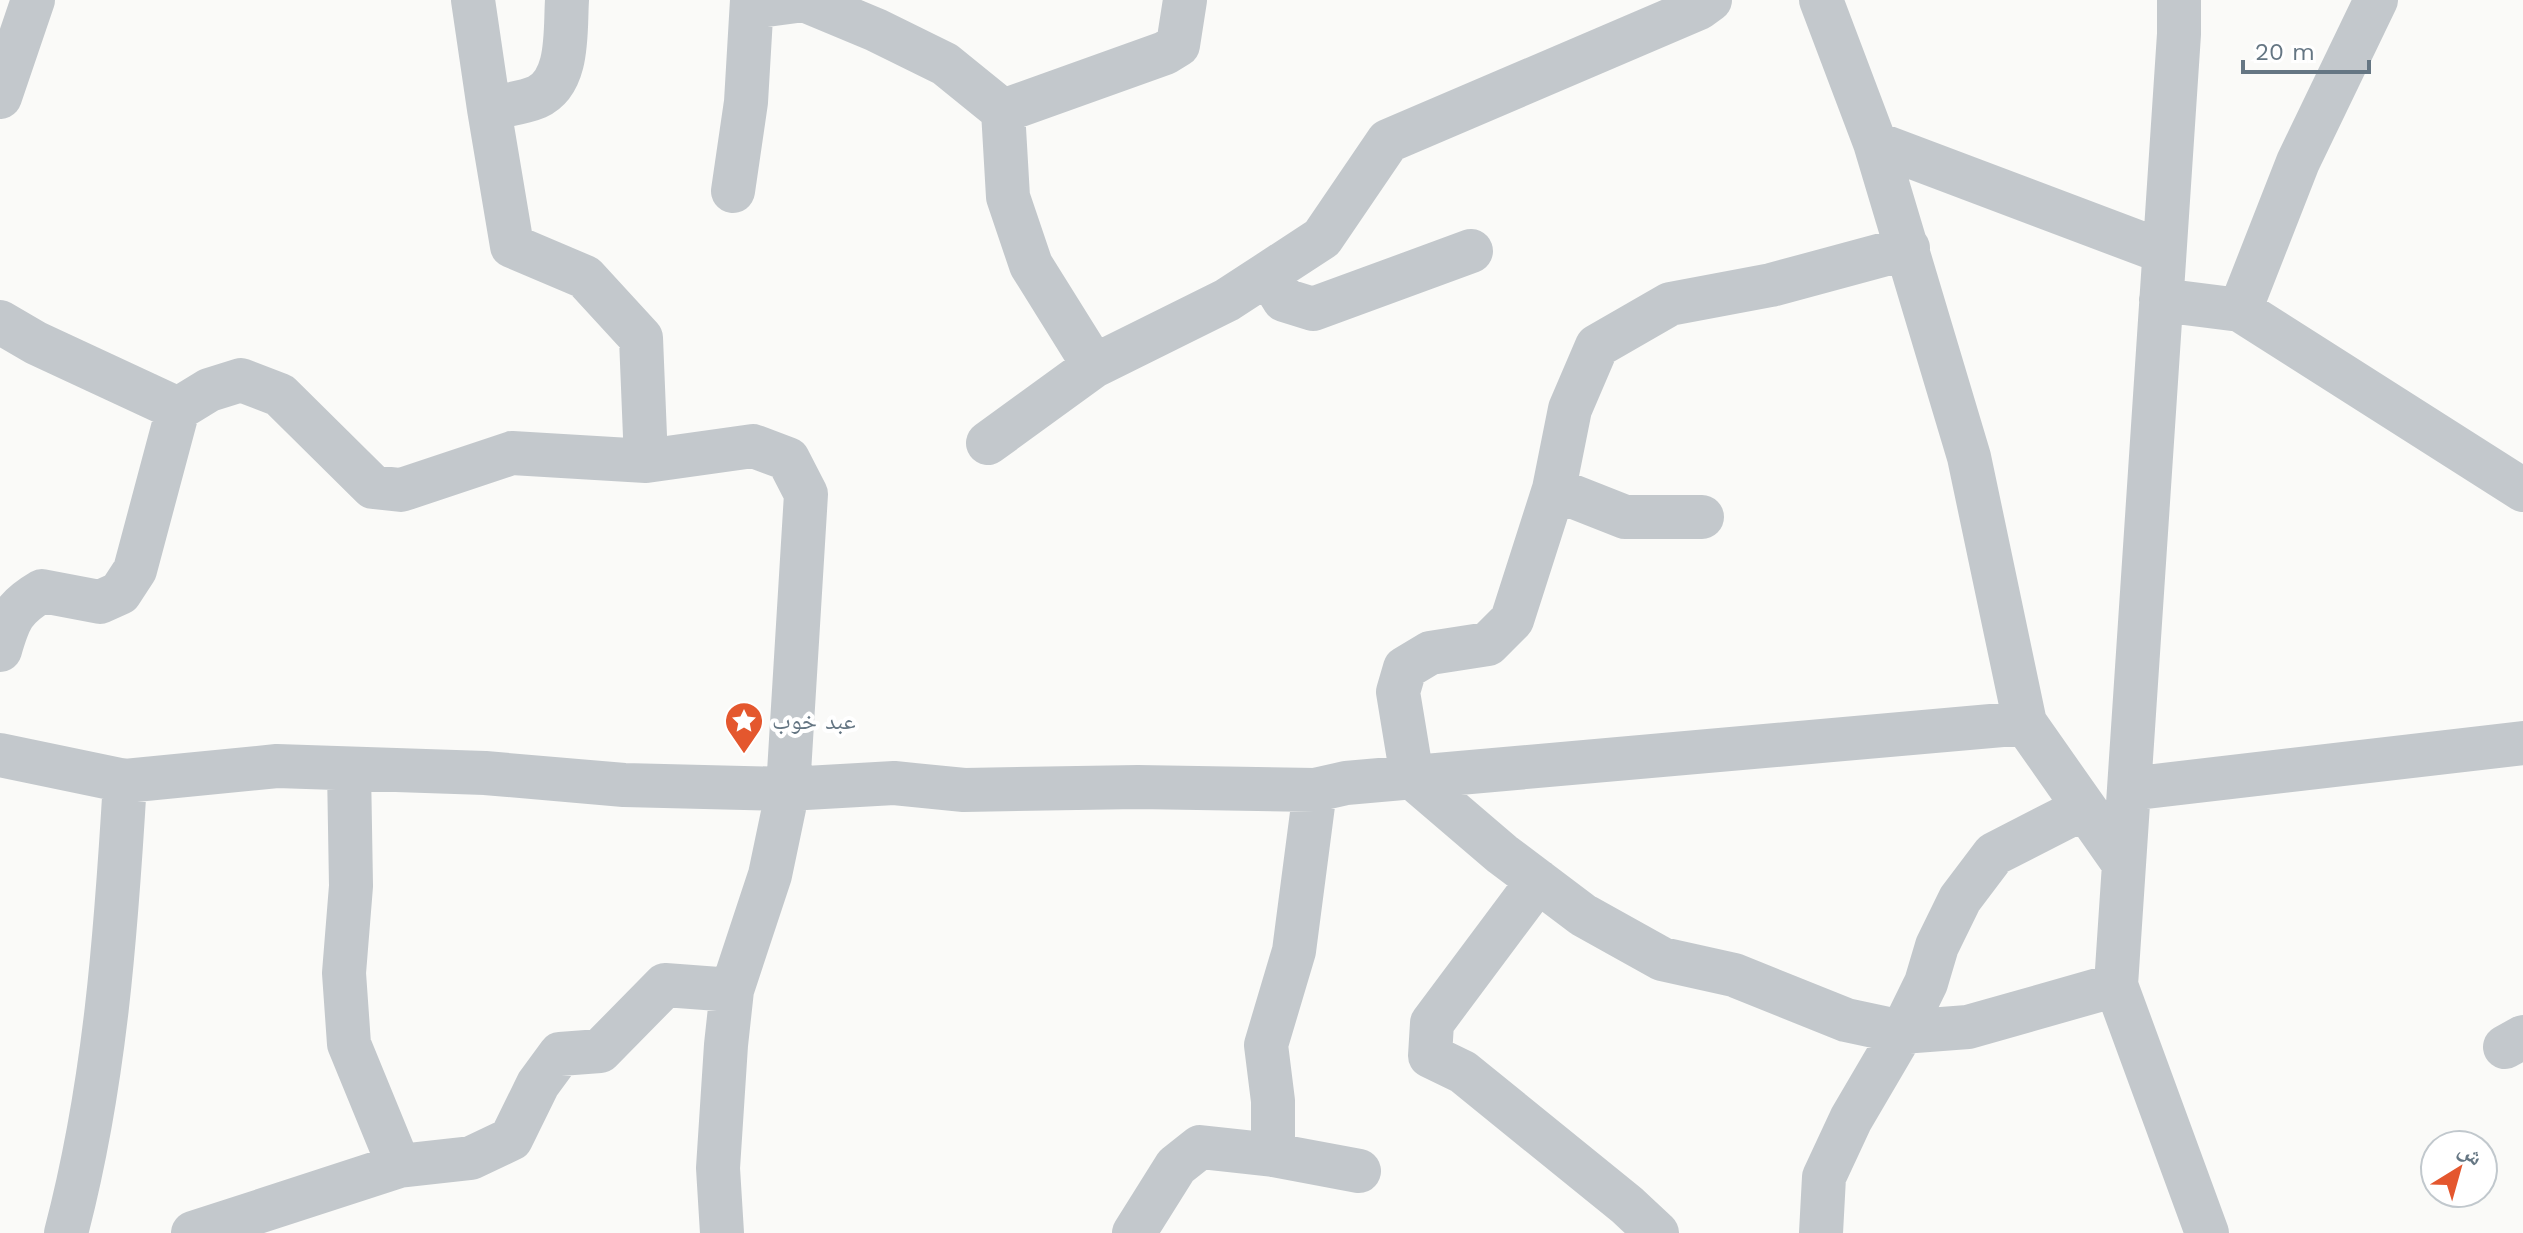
<svg xmlns="http://www.w3.org/2000/svg" width="2523" height="1233" font-family="'Work Sans','Noto Naskh Arabic',sans-serif">
<rect width="100%" height="100%" fill="#fafaf8"/>
<g fill="none" stroke-linecap="round" stroke-linejoin="round">
<path stroke="#c3c8cc" stroke-width="44" d="M473 0 489 109C504 105 523 103 537 97 570 82 565 30 567 0
M1821 0 1875 143 1969 457 2025 723 2124 864
M2179 0V34L2116 985 2207 1233
M752 7 804 0 876 30 945 64 1003 111 1008 197 1031 265 1094 366
M0 97 33 0
M489 109 512 246 585 277 641 338 646 461 753 446 788 459 806 494 788 789 770 875 732 990 726 1045 718 1168 722 1233
M1003 111 1165 53 1178 45 1185 0
M1875 143 2164 252
M733 191 746 102 752 0
M1268 274 1284 300 1313 309 1471 251
M2161 300 2240 310 2298 162 2376 0
M2240 310 2523 490
M0 322 36 343 178 409 135 570 120 593 100 602 42 591C13 608 9 619 0 650
M178 409 209 390 241 380 280 395 373 487 401 490 512 453 646 461
M988 443 1094 366 1227 300 1322 238 1388 141 1699 8 1710 0
M1554 489 1512 620 1488 644 1430 653 1405 668 1398 692 1412 777 1502 854 1583 915 1662 959 1734 975 1846 1020 1902 1032 1851 1119 1824 1177 1821 1233
M1702 517H1625L1554 489 1570 409 1597 346 1670 304 1771 285 1908 248
M0 755 125 781 277 766 485 773 624 785 788 789 894 783 964 790 1138 787 1315 790 1346 783 2025 723
M349 769 351 886 344 973 349 1044 399 1166
M2129 789 2523 743
M1315 790 1294 951 1266 1045 1273 1101V1155L1359 1171
M2084 808 1994 854 1960 899 1937 946 1926 983 1902 1032 1968 1027 2116 985
M1538 881 1432 1023 1430 1056 1463 1072 1627 1205 1657 1233
M2505 1047 2523 1037
M66 1233C105 1085 116 934 125 781
M193 1233 399 1166 471 1158 511 1139 538 1084 560 1054 600 1051 665 985 732 990
M1134 1233 1176 1166 1200 1147 1273 1155"/>
</g>
<defs>
<g id="sight-pin" transform="scale(2)"><path d="M0 17L-7.5 6A9.5 9.5 0 1 1 7.5 6Z" fill="#e4572e" stroke="#fff"/><path d="M0-6L1.8-2.2L6-1.7L2.9 1.2L3.7 5.4L0 3.3L-3.7 5.4L-2.9 1.2L-6-1.7L-1.8-2.2Z" fill="#fff"/></g>
</defs>
<g fill-rule="evenodd">
<use href="#sight-pin" x="744" y="721"/>
</g>
<g text-anchor="middle" stroke-width="8" stroke-linejoin="round" paint-order="stroke">
<g font-size="24" fill="#657683" stroke="#fff" text-anchor="start">
<text x="772" y="729">عبد خوب</text>
</g>
</g>
<g transform="translate(2459 1169) rotate(37)"><circle r="38" fill="#ffffff" stroke="#c1c8cd" stroke-width="2"/>
<path d="M0-6L14 30L0 20L-14 30Z" fill="#e4572e"/>
<text y="-12" font-size="22" font-weight="bold" text-anchor="middle" fill="#657683">ش</text>
</g>
<path d="M2243 60v12h126v-12" fill="none" stroke="#657683" stroke-width="4"/>
<text x="2255" y="60" font-size="24" fill="#657683" stroke="#ffffff" stroke-width="6" paint-order="stroke">20 m</text>
</svg>
